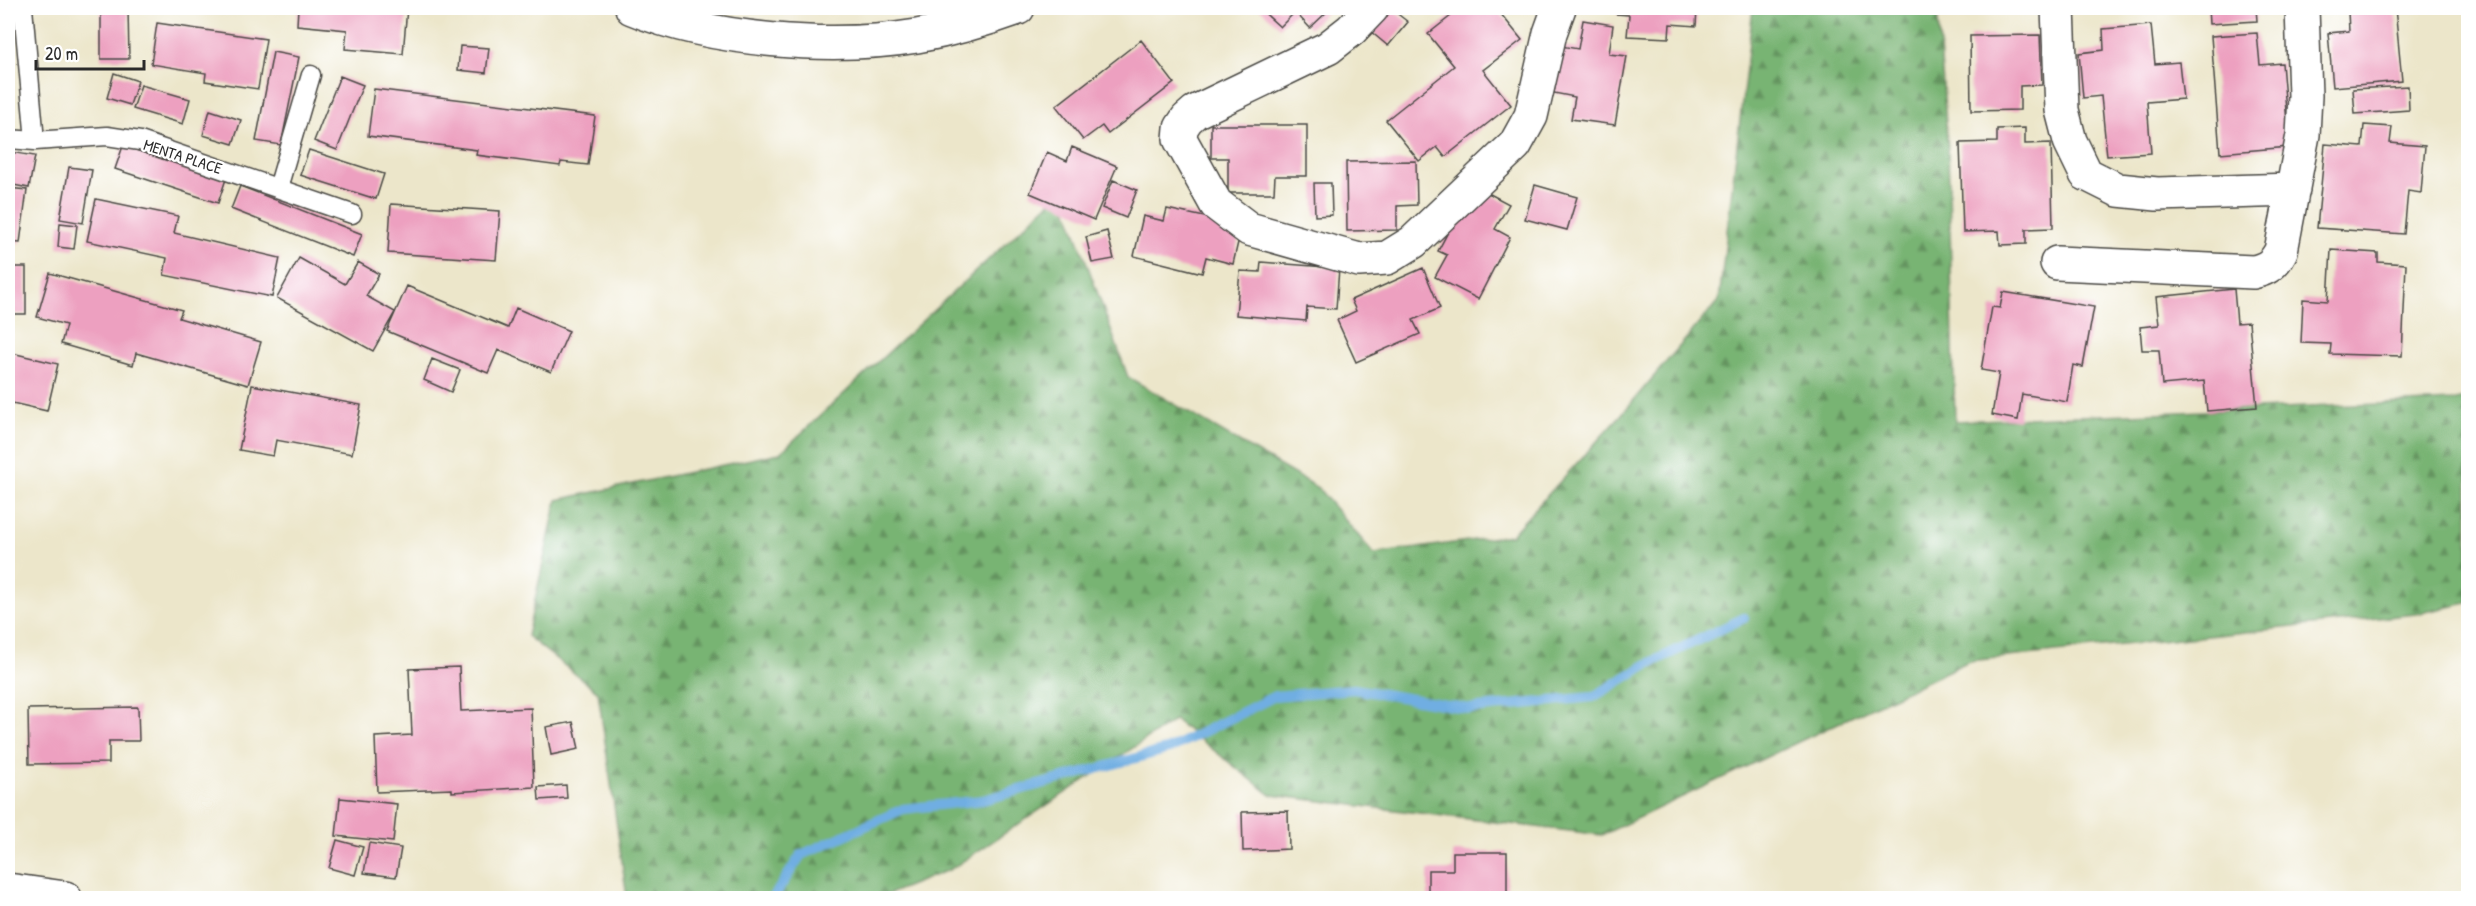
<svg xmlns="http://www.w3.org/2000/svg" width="2476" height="906" font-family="'Patrick Hand',sans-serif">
<defs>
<pattern id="forest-firs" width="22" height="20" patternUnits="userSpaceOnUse" patternTransform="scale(1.5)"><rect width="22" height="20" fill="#78b473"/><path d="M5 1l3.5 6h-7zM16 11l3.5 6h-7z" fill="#63935f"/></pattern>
</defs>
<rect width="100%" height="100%" fill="#fff"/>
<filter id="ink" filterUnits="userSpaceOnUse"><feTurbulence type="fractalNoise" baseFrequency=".0167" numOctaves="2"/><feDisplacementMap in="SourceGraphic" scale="12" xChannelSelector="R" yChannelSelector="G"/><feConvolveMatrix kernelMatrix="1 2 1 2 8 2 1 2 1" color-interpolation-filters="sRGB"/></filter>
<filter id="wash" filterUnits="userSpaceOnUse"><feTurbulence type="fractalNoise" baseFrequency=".008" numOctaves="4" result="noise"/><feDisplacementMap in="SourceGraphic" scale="24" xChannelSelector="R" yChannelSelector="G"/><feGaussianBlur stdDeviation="1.35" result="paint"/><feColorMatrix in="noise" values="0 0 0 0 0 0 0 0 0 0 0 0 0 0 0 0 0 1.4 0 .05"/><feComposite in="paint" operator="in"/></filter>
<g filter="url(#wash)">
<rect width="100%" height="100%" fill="#ece6ca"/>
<path fill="url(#forest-firs)" stroke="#52704f" stroke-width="1.5" d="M1753 8H1937L1948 149 1955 421 2456 401 2468 398V603L2416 614 1969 661 1602 835 1271 795 1175 720 951 869 879 898H627L598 692 527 636 557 500 780 453 1061 192 1128 377 1318 488 1374 554 1511 535 1621 415 1719 300Z"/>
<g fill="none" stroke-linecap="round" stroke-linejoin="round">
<path stroke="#6faee2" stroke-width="10" d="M773 898 801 855 903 809 983 800 1169 749 1275 696 1354 689 1470 709 1593 697 1646 665 1744 618"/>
</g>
<g id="blocks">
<path fill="#eda0c0" d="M101 8H128L129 59H101Z
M298 8H407L403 54 345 49 347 30 297 25Z
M1259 8H1331L1310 28 1295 12 1280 27Z
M1390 8 1408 22 1388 46 1370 31Z
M1461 8H1496L1522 40 1483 70 1511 105 1445 157 1437 147 1419 161 1386 120 1454 66 1428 34Z
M1616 8H1697L1696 26 1670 24 1669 38 1627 36 1629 15 1616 14Z
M2208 8H2256L2257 21 2209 24Z
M2390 8H2395L2402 81 2333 87 2328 33 2349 31 2348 11Z
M1583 20 1613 25 1609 54 1627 56 1615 125 1571 119 1575 97 1554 93 1561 46 1578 49Z
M157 23 266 39 258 89 205 81 206 73 151 64Z
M2151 25 2155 64 2179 62 2183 99 2147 102 2151 153 2107 156 2101 96 2083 98 2079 53 2104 50 2103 29Z
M2257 33 2260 65 2282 63 2289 147 2220 153 2211 36Z
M2040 35 2042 85 2020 86V110L1971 111 1970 36Z
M1141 40 1174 83 1108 134 1102 126 1083 140 1056 106Z
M460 46 489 48 486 73 458 70Z
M273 52 299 57 281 145 256 141Z
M114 73 138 81 130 105 107 98Z
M340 76 363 85 337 150 314 141Z
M141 85 190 99 183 124 133 109Z
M2408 86 2409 110 2355 114 2353 89Z
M374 89 595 116 588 165 561 162 560 166 476 155 477 150 368 136Z
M210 110 241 120 233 144 203 135Z
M1211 125H1307V176H1275L1274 193H1228V158H1211Z
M2364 125 2392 127 2390 143 2425 146 2421 193 2408 191 2404 234 2317 228 2325 144 2362 147Z
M2025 128V144L2051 143 2053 228 2026 229V244L2000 245 1999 231 1963 232 1960 143 1997 142V129Z
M123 146 226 179 218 203 115 169Z
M1072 147 1117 166 1094 220 1030 193 1047 152 1067 161Z
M309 150 384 174 376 199 300 175Z
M10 152 35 156 29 188 8 184Z
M1416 161 1417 205 1397 206V230L1347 231 1346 162Z
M69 167 92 170 83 223 60 219Z
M1113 180 1137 190 1126 218 1102 208Z
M1314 183H1331L1332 215 1315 216Z
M1473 185 1509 204 1495 229 1510 237 1478 299 1435 277 1447 255 1438 251Z
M1535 185 1577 197 1567 230 1525 219Z
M240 186 362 234 353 257 231 209Z
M8 188 27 190 20 243 8 242Z
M96 199 178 216 174 233 280 258 272 297 164 275 167 258 87 241Z
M391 204 500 211 496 260 388 253Z
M1167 209 1242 225 1233 264 1206 257 1202 273 1134 256 1143 216 1164 221Z
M60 223 77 225 74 249 58 247Z
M1107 231 1114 259 1092 263 1086 237Z
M2331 250 2378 253V262L2406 264 2402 356 2330 354 2331 344 2301 343 2303 299 2328 301Z
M299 258 345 284 358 262 379 274 366 296 395 312 373 351 277 298Z
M1261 262 1339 268 1336 309 1307 307 1306 321 1236 315 1240 271 1260 272Z
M8 267H26V314H8Z
M1423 268 1440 308 1413 320 1420 334 1356 362 1337 320 1356 311 1351 300Z
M50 273 182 310 179 318 261 342 248 385 136 353 133 365 61 344 66 325 37 317Z
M407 286 508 328 516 308 569 331 551 372 498 350 488 373 387 331Z
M2234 289 2237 323 2249 322 2257 407 2207 411 2204 381 2162 385 2159 350H2142L2140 327 2159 325 2156 297Z
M2003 292 2094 307 2083 367 2073 365 2067 402 2022 394 2018 420 1992 415 1999 373 1981 370 1992 307 2000 308Z
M8 352 58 364 47 411 8 402Z
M432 359 460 370 451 392 424 380Z
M252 385 361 405 352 454 276 440 273 456 239 450Z
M459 667 461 711 531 708 534 787 452 792V789L377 792 375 737 412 735 409 669Z
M138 707 139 741H109V763L29 764 28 709Z
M573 722 579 749 551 755 546 727Z
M566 785 567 798 539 800 538 787Z
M340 798 397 804 393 842 336 836Z
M1288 811 1289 849 1243 851 1242 812Z
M337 840 363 847 355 875 329 868Z
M369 843 401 848 396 877 364 873Z
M1453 852H1507V898H1428V870H1453Z"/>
</g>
</g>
<g filter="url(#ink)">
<use href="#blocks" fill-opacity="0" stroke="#484743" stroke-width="1.5"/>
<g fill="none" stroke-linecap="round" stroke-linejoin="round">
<g stroke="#484743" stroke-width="21">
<path id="lane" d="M23 8 35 141
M8 139 35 141 107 136 140 141 352 214
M278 188 311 75"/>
</g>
<g stroke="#484743" stroke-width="36">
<path id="street" d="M1372 8 1351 30 1328 48 1195 112 1187 119 1181 128 1180 139 1216 204 1249 229 1359 260 1387 258 1413 242 1515 145 1531 116 1550 33 1559 8
M2058 8 2062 110 2070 141 2086 174 2118 190 2157 194 2293 190
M2057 263 2253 272C2268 269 2274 264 2281 251L2303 135 2305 96 2302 8
M8 890 65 898"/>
</g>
<g stroke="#484743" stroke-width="36">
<path id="secondary" d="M632 8C711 41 832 50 917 36 951 30 985 20 1018 8"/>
</g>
<use href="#lane" stroke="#fff" stroke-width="18"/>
<use href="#street" stroke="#fff" stroke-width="33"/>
<use href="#secondary" stroke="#fff" stroke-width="33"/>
</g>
</g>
<g text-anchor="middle" stroke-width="4.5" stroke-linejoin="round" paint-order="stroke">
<g font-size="16" fill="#2b2b2b" stroke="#fff">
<text transform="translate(183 156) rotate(18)" y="6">MENTA PLACE</text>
</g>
</g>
<rect width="2476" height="906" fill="none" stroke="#fff" stroke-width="30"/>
<path d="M36 60v9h108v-9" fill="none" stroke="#2b2b2b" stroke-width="3"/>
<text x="45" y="60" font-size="18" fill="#2b2b2b" stroke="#ffffff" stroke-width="4.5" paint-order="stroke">20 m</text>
</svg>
